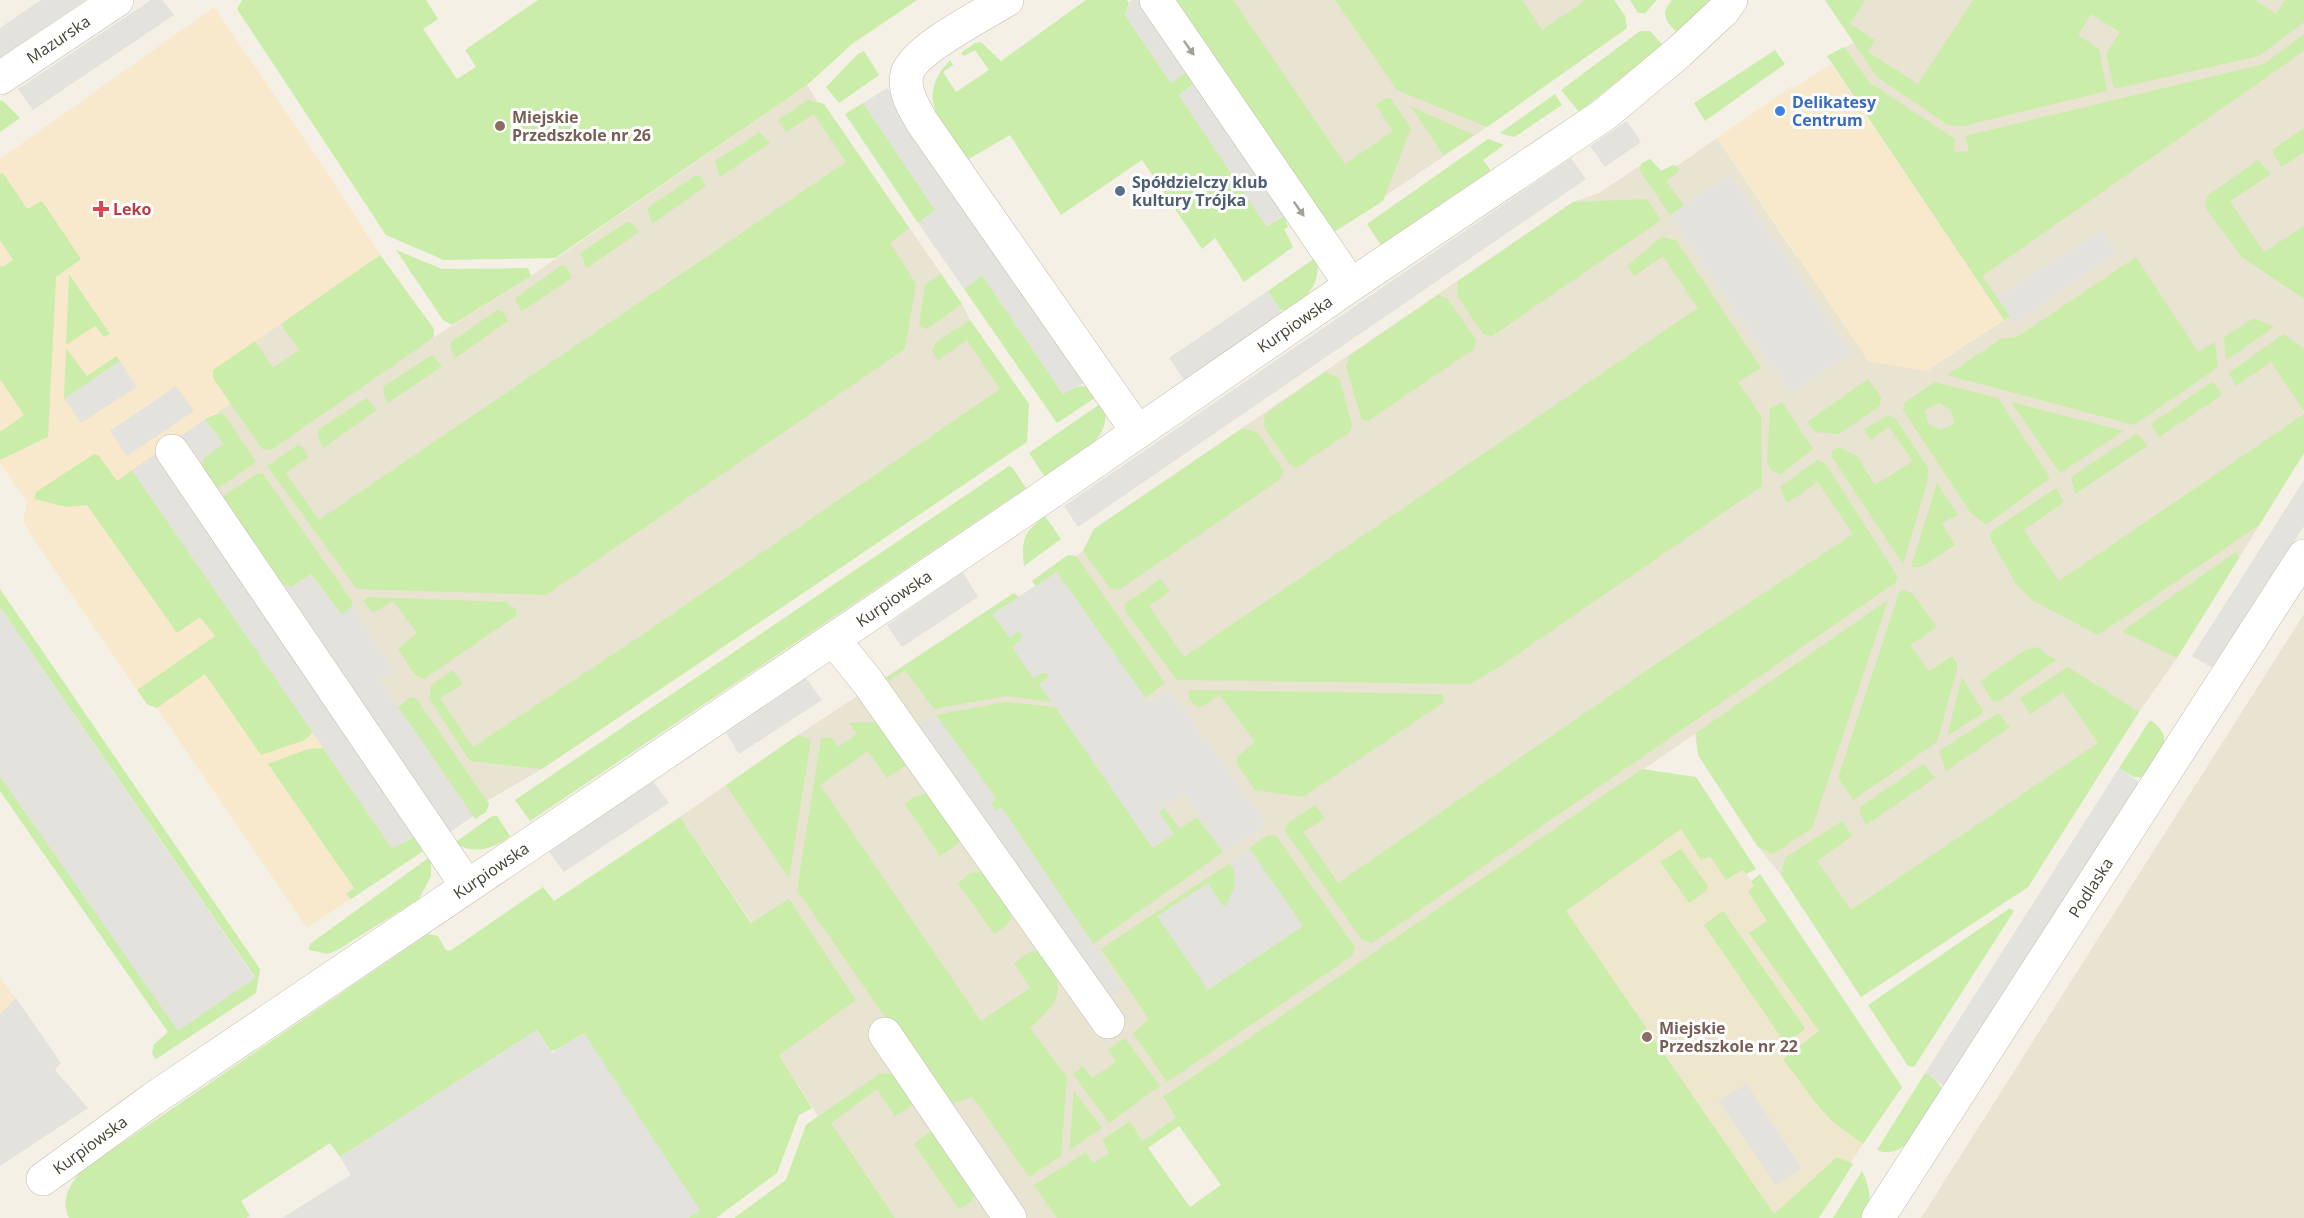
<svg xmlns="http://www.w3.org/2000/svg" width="2304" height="1218" font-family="'Open Sans',sans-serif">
<rect width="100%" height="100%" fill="#f4f0e5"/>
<path fill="#e9e3d2" d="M1171 0H1614L1625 16 1627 28 1487 127 1385 196 1383 201Z
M1825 0H2304V453L2177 658 2139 712 2028 887 1861 997 1781 875 1758 847 1698 755 1695 734 1163 1098 1176 1118 1142 1141 1129 1122 1102 1140 1110 1153 1093 1163 1086 1152 1035 1185 1057 1218H770L758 1200 786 1180 806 1125 818 1116 779 1055 790 899 752 923 680 817 798 735 1014 593 1019 597 1035 586 1032 581 1068 555 1076 556 1083 551 1094 529 1573 202 1599 193 1650 159 1662 171 1673 165 1677 166 1717 138 1796 256 1926 371 2004 320 1827 56 1854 43Z
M807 85 817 101 824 104 962 304 970 320 1029 404 1026 442 542 769 487 801 489 804 486 812 475 819 379 679 393 670 311 574 283 585 217 489 203 458 223 444 205 419 217 414 213 370 380 255 434 329V337L531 276Z
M2304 614V1218H1921L2177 814Z"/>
<path fill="#f8e9cd" d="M214 7 328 174 380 255 214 370 213 378 231 404 205 419 132 470 392 848 412 836 428 848 307 928 157 708 147 704 137 690 35 541 23 521 27 502 0 463V159Z
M1831 64 2004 320 1926 371 1869 362 1717 138 1792 86 1794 88Z
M0 978 16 998 0 1014Z"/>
<path fill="#efe7cd" d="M1684 781 1895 1096 1814 1218H1564L1399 977Z"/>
<path fill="#caeda9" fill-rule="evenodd" d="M242 0H426L438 19 423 29 457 79 476 67 465 50 538 0H917L852 44 807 85 555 258 444 260 386 235 237 9Z
M1086 0H1127L1129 3 1125 15 1171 83 1186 72 1196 82 1179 95 1267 226 1284 216 1288 227 1284 229 1293 247 1244 282 1215 238 1202 249 1142 160 1061 215 1010 135 967 160C943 123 913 100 950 60L953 65 943 72 956 92 989 70 975 50 964 56 961 53 975 43 981 42 1001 61Z
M1171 0H1233L1345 164 1393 131 1376 105 1385 98H1390L1411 128 1383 201 1331 234Z
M1335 0H1522L1542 30 1586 0H1614L1625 16 1627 28 1487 127 1397 90Z
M1630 0H1657L1645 13H1638Z
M1672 0H1710L1678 33C1665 22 1660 14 1672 0Z
M1825 0H1865L1850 24 1875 40 1868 52 1918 84 1973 0H2255L2276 14 2285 0H2304V22L2259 56 2114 89 2106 54 2120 32 2091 14 2078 35 2099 49 2107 91 1964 126 1948 125 1877 77Z
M1640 31H1650L1663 45 1579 112 1561 90Z
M2304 34V51L1982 276 2010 316 2004 320 1827 56 1844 47 1870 83 1955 139 1954 152 1969 151 1965 136 2264 64Z
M1775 50 1785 64 1705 121 1694 103Z
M864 51 879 75 839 103 826 87 858 54Z
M1555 94 1562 105 1516 136 1513 137 1500 133Z
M2 100 20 118 0 132V101Z
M808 100 824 104 909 228 890 243 916 284 905 349 546 595 357 589 267 466 298 445 303 447 308 457 286 473 319 520 846 162 814 114 786 132 778 120Z
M863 103 936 211 918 223 845 114Z
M1410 106 1474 135 1444 155Z
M2304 128V152L2281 167 2272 150Z
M760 132 770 143 720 177 715 161Z
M1488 139 1504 145 1483 160 1491 171 1381 245 1367 224Z
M1650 159 1661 171 1673 165 1677 166 1679 169 1677 173 1666 181 1684 205 1670 215 1640 171 1641 164Z
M2258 160 2271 174 2230 201 2264 252 2304 226V299L2242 257 2205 207 2207 196Z
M3 173 27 209 42 201 81 259 56 277 48 437 0 460V432L24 415 0 379V265L2 267 13 260 0 240V174Z
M695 176H700L706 186 652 224 647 208Z
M1647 199 1661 220 1492 336 1483 334 1457 295 1458 281 1573 202Z
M627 222H631L639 232 587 268 580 253Z
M1661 237 1676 240 1761 368 1738 382 1761 416 1762 486 1499 667 1470 684 1177 680 1125 611V604L1160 579 1170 591 1149 606 1184 657 1698 308 1663 256 1634 276 1627 266Z
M396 250 442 269 528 268 531 276 452 325 443 320Z
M380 255 434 329 433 338 271 450 262 449 213 378V370L255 341 273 368 299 350 281 324Z
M1318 256C1319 286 1311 293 1288 311L1280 310 1268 291Z
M2136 257 2198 352 2215 342 2218 367 2134 425 1947 375 2001 339 2017 337Z
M562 265 566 266 572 278 521 312 515 298Z
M69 274 110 334 104 337 95 326 66 345Z
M941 274 962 304 927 329 919 326 925 284Z
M982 275 1063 394C1080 385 1082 381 1098 396L1057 423 964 289Z
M1438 295 1447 298 1476 340 1474 349 1368 421 1362 420 1346 367 1349 356Z
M497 310 502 311 508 321 455 358 450 347 451 342Z
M2254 318 2274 327 2226 360 2224 337Z
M970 320 1029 404 1027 442 542 769 470 761 429 698 431 685 453 670 463 684 440 698 473 747 636 639 1000 389 967 340 938 360 932 351 936 342Z
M2283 334 2304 348V411L2271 362 2236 386 2229 373Z
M66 348 87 376 116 356 120 361 64 399Z
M432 355 442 366 388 403 383 393 384 386Z
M1325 372 1339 378 1352 424 1350 432 1298 467 1291 466 1264 427 1265 414Z
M1868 379 1881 397 1880 406 1839 434 1815 432 1807 422Z
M1935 382 1998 398 2050 478 1986 525 1970 512 1903 410 1904 403ZM1939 403 1951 410 1954 423 1941 430 1928 424 1925 410Z
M2210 383H2214L2222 395 2159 437 2151 424Z
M366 398 377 410 323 448 318 436V430Z
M1103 402C1117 440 1071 459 1045 477L1029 453Z
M1782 402 1813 449 1781 474 1773 472 1767 463 1770 409Z
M2011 402 2124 431 2060 473Z
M217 414H224L256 462 217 489 201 465 203 458 223 444 205 419Z
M2304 414V453L2259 525 2098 635 2032 600 2016 584 1990 538 1992 531 2056 488 2064 502 2024 530 2059 581Z
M1889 415 1896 419 1928 468 1927 483 1903 564 1832 457V451L1839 447 1857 456 1875 485 1913 461 1889 427 1870 440 1864 429Z
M1243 428 1258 433 1284 471 1279 480 1119 590 1110 588 1083 551 1094 529Z
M2136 434 2139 435 2147 446 2075 494 2071 477Z
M94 454 99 456 117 481 132 470 313 732 305 740 261 755 205 674 157 708 147 704 137 690 215 636 200 617 177 633 87 505 66 507 34 499 36 492Z
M1817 460 1825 463 1898 577 1895 583 1372 943 1362 940 1285 831 1287 824 1315 805 1325 818 1303 832 1338 883 1659 662 1853 534 1818 482 1787 503 1780 487Z
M1009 466 1012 467 1026 488 530 821 515 800Z
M258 473 263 474 352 601V606L342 615 311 574 292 587 283 585 223 496Z
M1937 483 1958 515 1942 523 1955 545 1922 567H1911Z
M1045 516 1061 539 1024 566C1021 540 1024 532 1045 516Z
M2236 552 2239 558 2177 658 2122 631Z
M1068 555 1076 556 1165 683 1145 698 1057 572 1037 586 1032 581Z
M0 589 260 969 256 993 156 1059 152 1054 154 1044 168 1032 0 791V776L178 1030 255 977 0 607Z
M1902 590 1912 593 1937 627 1910 645 1929 671 1952 656 1957 664V669L1937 742 1853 800 1838 778 1899 593Z
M1014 593 1019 597 993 614 1017 632 1022 633 1020 641 1012 647 1042 673H1047L1048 677 1039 684 1051 702 1006 696 934 709 905 670 884 684 881 681Z
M368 597 506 602 516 609V616L424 679 415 675 398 649 417 633 393 601 373 613 363 601Z
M1888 600 1812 828 1773 854 1758 847 1698 755 1696 733Z
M2036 647 2056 660 1999 701 1993 702 1980 681 2024 651Z
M2068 667 2139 712 2028 887 1861 997 1781 875 1785 858 1842 821 1852 836 1817 861 1851 910 2098 743 2063 692 2030 714 2020 698Z
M1962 677 1983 711 1981 714 1947 736Z
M1189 690 1442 694 1444 702 1303 797 1255 790 1237 764V757L1255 742 1220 695 1201 707 1195 706 1189 698Z
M411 697 416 698 489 804 486 812 475 819 398 707Z
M1005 702 1056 707 1152 847 1158 812 1164 808 1180 829 1197 817 1223 852 1093 944 1002 808 996 812 991 804 996 798 936 715Z
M1998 713 2010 727 1946 771 1939 751Z
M2150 720C2178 739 2159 755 2146 777H2134L2119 768Z
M878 722 908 764 887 778 868 751 820 785 981 1021 1030 988 1014 963 1031 951 1040 952C1068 989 1063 998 1030 1028L1067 1077 1061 1156 1029 1177 973 1097 946 1105 797 890 821 738 831 737 838 747 857 734 849 723Z
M798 735 811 740 789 878 726 785Z
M323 748 392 848 419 835 428 848 351 899 346 894 354 888 268 764 308 749Z
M1923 764 1935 778 1866 825 1860 814V807Z
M1642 769 1696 777 1756 869 1746 874 1743 870 1726 880 1710 856 1701 860 1681 829 1566 911 1774 1214 1837 1157 1853 1164 1819 1218H1057L1034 1185 1086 1152 1093 1163 1109 1153 1102 1140 1130 1121 1142 1141 1176 1118 1163 1097ZM1179 1126 1221 1185 1190 1207 1148 1148Z
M927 793 958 838 959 843 940 856 905 804 912 798Z
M492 816H497L510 836C491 851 476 853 453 844Z
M680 817 751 923 789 899 856 1000 779 1055 812 1108 799 1115 777 1173 716 1218H688L699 1211 601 1091 584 1033 556 1050 551 1051 537 1030 340 1157 330 1143 241 1201 250 1216 246 1218H69C60 1199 70 1185 81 1171L428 934 438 936 446 950 450 951 543 887 554 901Z
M1268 835 1276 836 1355 947 1352 956 1167 1082 1133 1033 1149 1019 1101 949 1230 863C1238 879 1236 888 1228 903L1226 906 1222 905 1207 989 1302 926 1249 848Z
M1681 849 1708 886 1706 891 1689 903 1660 862Z
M431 856V876L419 899 339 949 328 954 309 950 310 944Z
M979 872 983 873 1010 911 1011 918 1006 926 994 934 958 883 970 873Z
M1760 874 1902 1087 1863 1144 1832 1121 1815 1102 1783 1059 1819 1031 1749 933 1767 921 1748 891 1754 886 1751 881Z
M2010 908 2014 911 1914 1067 1908 1066 1868 1005Z
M1724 912 1804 1027V1030L1785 1043 1704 925 1719 913Z
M1125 1038 1160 1086 1109 1123 1073 1074 1083 1066 1092 1078 1116 1062 1108 1049Z
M885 1073 897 1075 914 1104 895 1116 877 1089 831 1123 895 1218H734L786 1180 806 1125 879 1074Z
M1925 1073C1933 1078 1940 1082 1942 1091 1934 1102 1913 1140 1904 1146 1897 1152 1885 1154 1877 1150Z
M1074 1091 1102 1128 1069 1150Z
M937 1131 976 1193 971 1202 959 1209 914 1144 930 1132Z
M1862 1171C1870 1186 1873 1203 1864 1218H1833Z"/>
<path fill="#e4e2dd" d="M41 0H85L0 57V28Z
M151 0H162L174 15 33 110 18 89Z
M1131 0H1144L1186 72 1171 83 1125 15Z
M1199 80 1290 212 1266 226 1179 95Z
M887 88 1087 381 1063 394 982 275 964 289 918 223 935 210 863 103Z
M1627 121 1641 142 1605 167 1590 146Z
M1571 158 1586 179 1078 527 1064 506Z
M1730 175 1851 353 1790 394 1670 215Z
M2103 230 2116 253 2015 324 1997 297Z
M1268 291 1283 314 1185 381 1169 358Z
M120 361 137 387 81 423 64 399Z
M176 386 194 411 127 456 110 431Z
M205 419 223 444 204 458 202 466 283 585 292 587 311 574 342 615 352 606 394 670 379 679 473 816 428 848 419 835 392 848 132 470Z
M2304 480V526L2214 669 2192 656Z
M963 572 978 597 902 647 887 625Z
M1057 572 1149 703 1169 689 1268 825 1223 852 1197 817 1200 814 1184 793 1159 812 1174 834 1153 848 1039 684 1048 678 1047 673H1042L1033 678 1012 647 1020 641 1022 633 1017 632 1010 638 992 614Z
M0 607 255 978 178 1031 0 776Z
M806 678 822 700 739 754 726 733Z
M936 715 996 799 991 804 996 811 1001 807 1123 988 1110 999 914 728Z
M2119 768 2139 782 1946 1087 1925 1073Z
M653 781 669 803 564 872 549 852Z
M1249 848 1303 926 1208 990 1157 916 1208 883 1222 905 1226 906 1236 883 1235 873 1230 863Z
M16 998 61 1063 55 1070 88 1108 0 1166V1014Z
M537 1030 552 1053 584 1033 700 1210 688 1218H282L351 1175 340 1157Z
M1747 1084 1802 1168 1776 1185 1718 1101Z"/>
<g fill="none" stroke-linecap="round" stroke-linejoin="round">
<g stroke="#c3bca9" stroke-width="34">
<g id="minor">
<path d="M1007 0C984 14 913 50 907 74 903 91 914 108 922 122L1138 432"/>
<path d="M1156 0 1351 285"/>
<path d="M172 451 467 886"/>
<path d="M833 639 867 681 1108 1022"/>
<path d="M885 1034 1010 1218"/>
<path id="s1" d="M43 1179 153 1099 1045 496 1351 285 1605 114 1679 52 1723 11 1731 0"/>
<path id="s2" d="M1878 1218 2304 556"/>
</g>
</g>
<g stroke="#c3bca9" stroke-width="34">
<g id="tertiary">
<path id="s3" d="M0 78 117 0"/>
</g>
</g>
<use href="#minor" stroke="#fff" stroke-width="33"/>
<use href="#tertiary" stroke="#fff" stroke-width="33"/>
</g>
<defs><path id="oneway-solid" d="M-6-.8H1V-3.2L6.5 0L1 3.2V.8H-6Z" transform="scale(1.5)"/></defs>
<g fill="#a3a09a">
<use href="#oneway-solid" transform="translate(1189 48) rotate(55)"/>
<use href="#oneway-solid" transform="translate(1299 209) rotate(55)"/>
</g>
<circle fill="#3f7fe0" stroke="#fff" stroke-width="2" cx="1780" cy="111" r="6"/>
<g fill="#8d6e63" stroke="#fff" stroke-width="2">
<circle cx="500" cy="126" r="6"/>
<circle cx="1647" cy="1037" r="6"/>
</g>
<circle fill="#5c6f8a" stroke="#fff" stroke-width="2" cx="1120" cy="191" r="6"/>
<path fill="#e0444e" stroke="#fff" stroke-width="2" d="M98 200h6v6h6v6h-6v6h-6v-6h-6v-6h6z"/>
<g text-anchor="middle" stroke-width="6" stroke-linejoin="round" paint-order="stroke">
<g font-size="16" fill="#474134" stroke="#fff">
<text dy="6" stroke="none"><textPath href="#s3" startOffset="70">Mazurska</textPath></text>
<text dy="6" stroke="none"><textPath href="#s1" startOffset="1516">Kurpiowska</textPath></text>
<text dy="6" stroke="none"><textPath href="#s1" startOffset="1030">Kurpiowska</textPath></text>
<text dy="6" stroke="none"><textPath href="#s1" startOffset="544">Kurpiowska</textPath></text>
<text dy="6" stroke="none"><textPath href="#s2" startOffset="393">Podlaska</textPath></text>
<text dy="6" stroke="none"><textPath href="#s1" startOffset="58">Kurpiowska</textPath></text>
</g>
<g font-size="16" font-weight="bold" fill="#366cbe" stroke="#fff" text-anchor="start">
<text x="1792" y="108">Delikatesy<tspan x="1792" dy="18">Centrum</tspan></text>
</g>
<g font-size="16" font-weight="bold" fill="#785e54" stroke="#fff" text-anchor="start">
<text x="512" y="123">Miejskie<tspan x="512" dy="18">Przedszkole nr 26</tspan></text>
<text x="1659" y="1034">Miejskie<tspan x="1659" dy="18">Przedszkole nr 22</tspan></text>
</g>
<g font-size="16" font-weight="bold" fill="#4e5e75" stroke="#fff" text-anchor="start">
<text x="1132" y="188">Spółdzielczy klub<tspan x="1132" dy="18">kultury Trójka</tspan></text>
</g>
<g font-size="16" font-weight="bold" fill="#be3a42" stroke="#fff" text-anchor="start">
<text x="113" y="215">Leko</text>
</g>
</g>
</svg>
